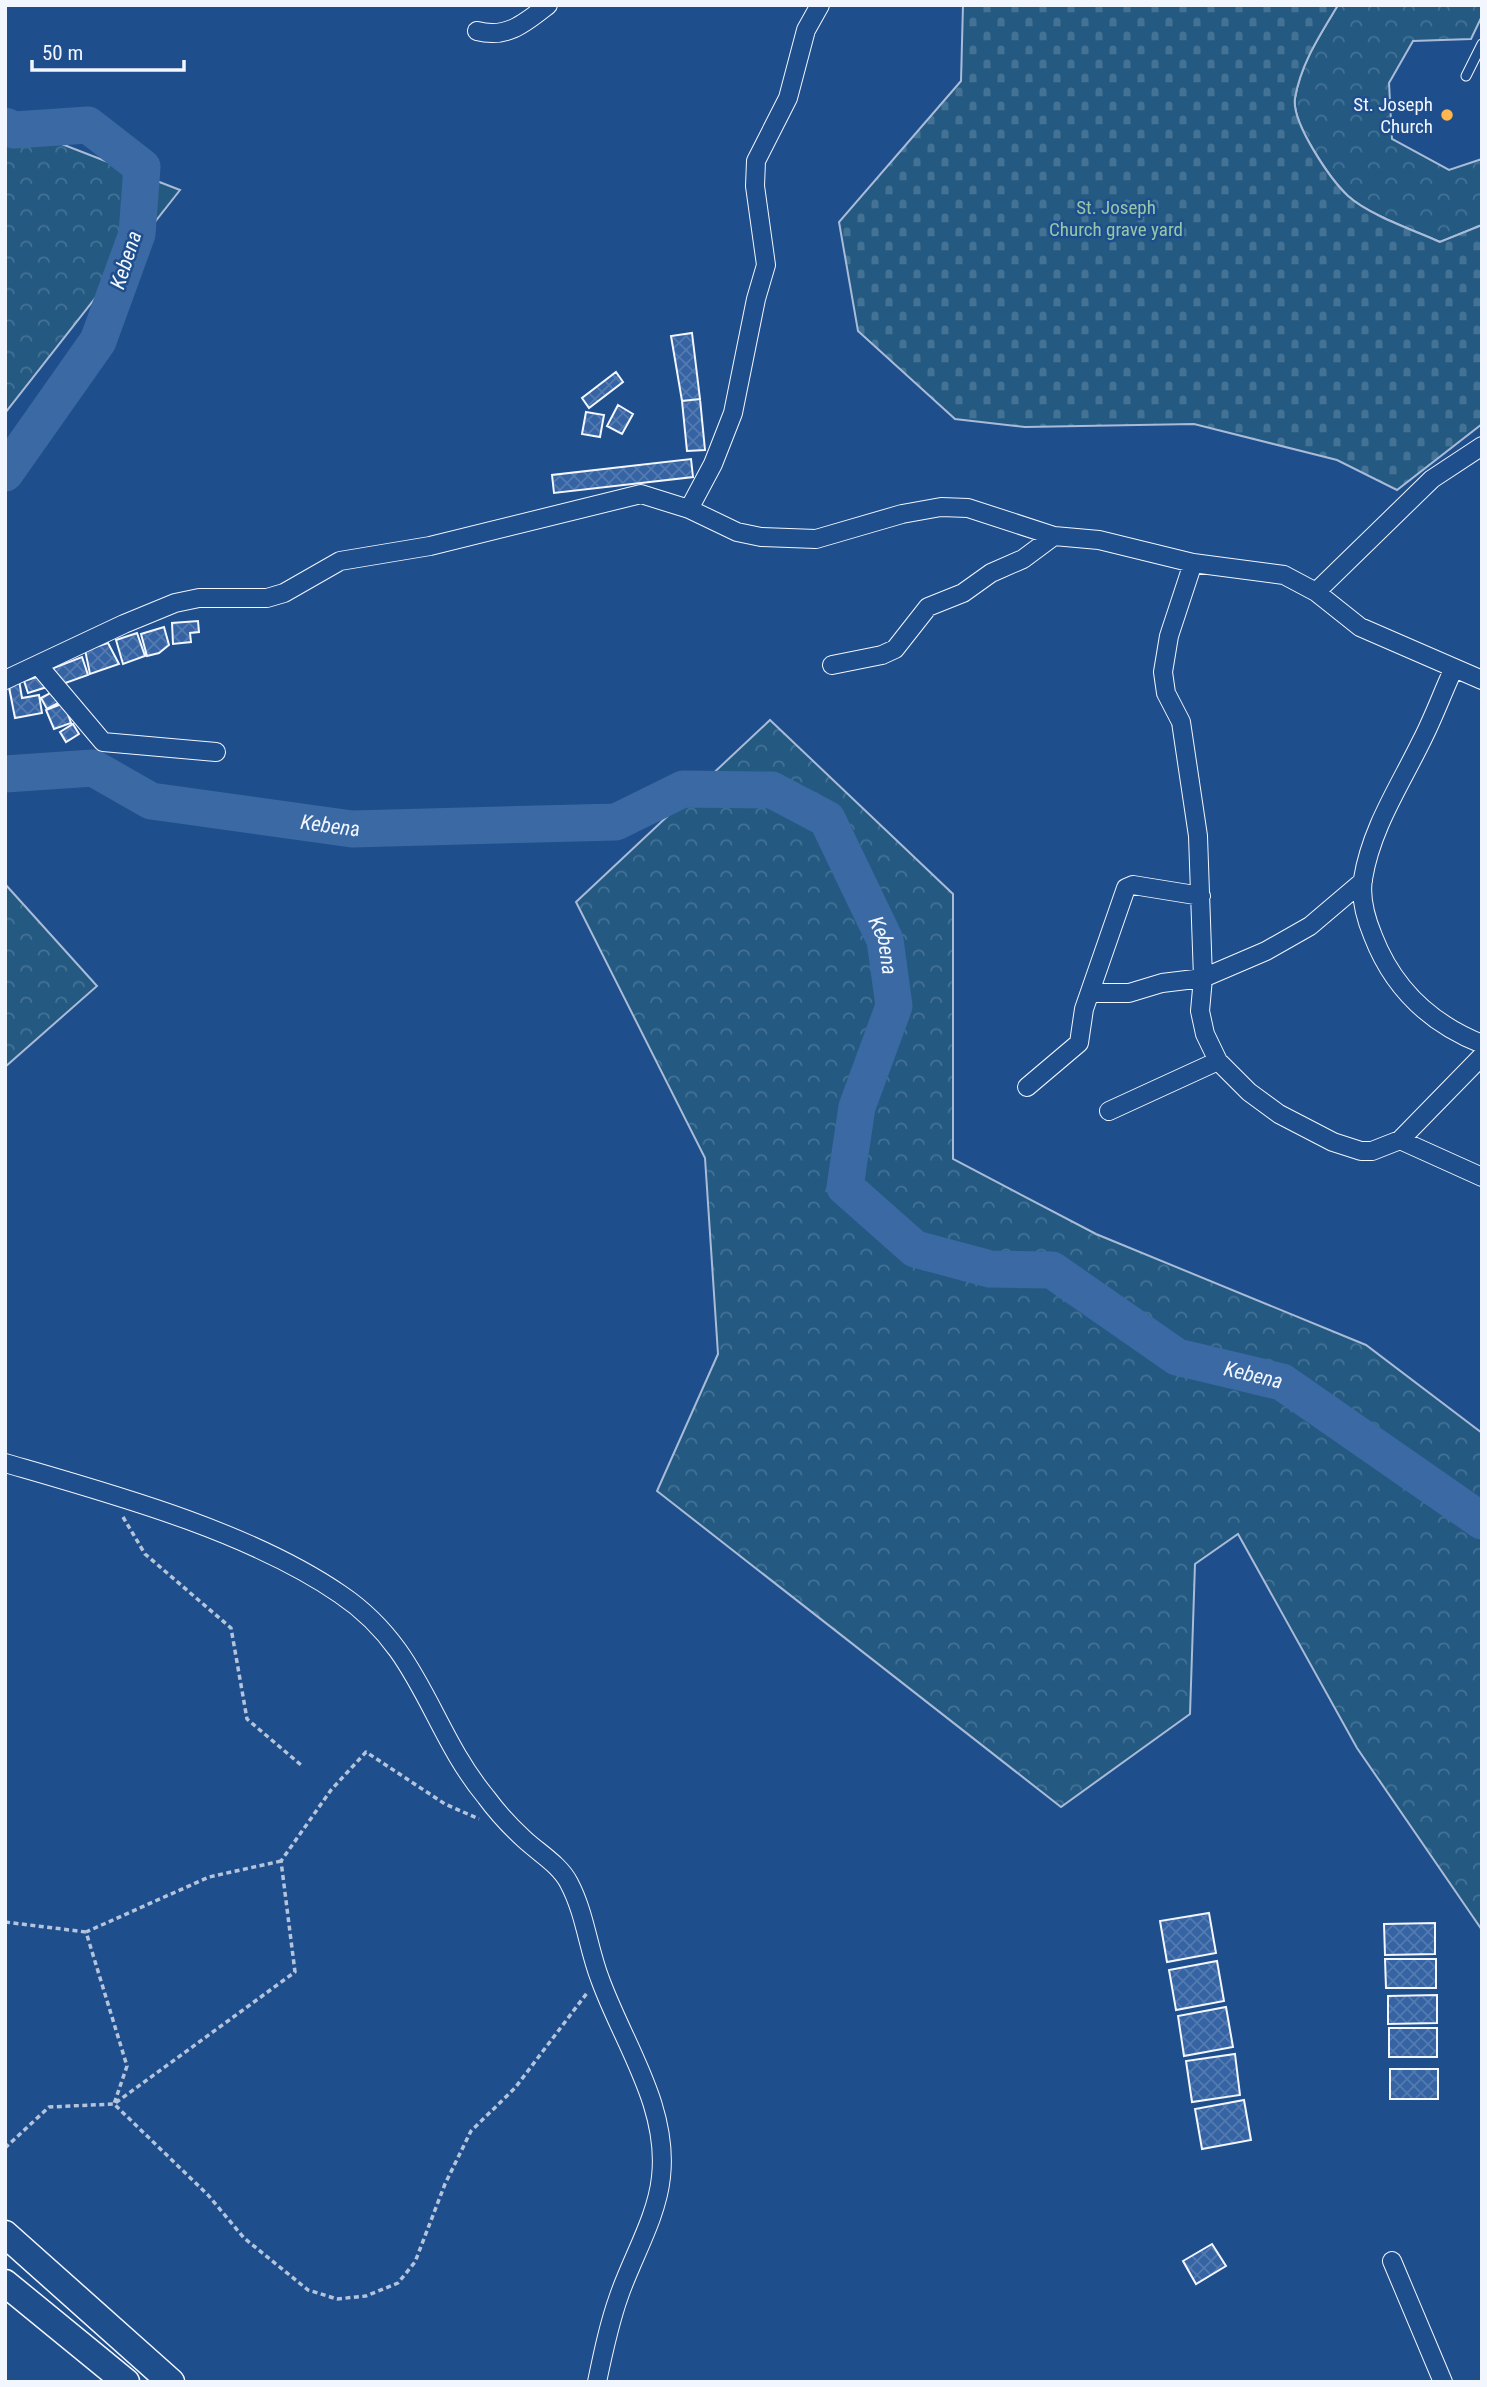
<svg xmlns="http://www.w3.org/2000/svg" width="1487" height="2387" font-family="'Roboto Condensed',sans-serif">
<defs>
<pattern id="forest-crowns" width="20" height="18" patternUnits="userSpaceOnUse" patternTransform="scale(1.75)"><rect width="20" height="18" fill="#245a82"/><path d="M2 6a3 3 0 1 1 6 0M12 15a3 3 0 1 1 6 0" fill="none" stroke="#447295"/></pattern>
<pattern id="cemetery-stones" width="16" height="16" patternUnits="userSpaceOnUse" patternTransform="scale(1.75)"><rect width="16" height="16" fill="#245a82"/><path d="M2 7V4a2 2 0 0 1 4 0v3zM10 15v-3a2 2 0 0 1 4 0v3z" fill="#447295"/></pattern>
<pattern id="building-cross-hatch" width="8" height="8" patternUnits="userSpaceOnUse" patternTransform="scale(1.75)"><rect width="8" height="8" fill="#3563a3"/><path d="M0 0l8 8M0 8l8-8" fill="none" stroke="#537ab1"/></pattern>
</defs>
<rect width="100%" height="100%" fill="#1f4e8c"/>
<path fill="url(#forest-crowns)" stroke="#a8bbd7" stroke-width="2" d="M1338 5H1482V16L1471 39 1413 41 1389 83 1392 139 1449 170 1482 159V225L1440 242C1413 230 1369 215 1348 196 1330 179 1291 122 1295 98 1301 63 1320 35 1338 5Z
M5 122 180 190 5 413Z
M770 720 953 894V1159L1096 1234 1366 1345 1482 1433V1930L1357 1748 1238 1534 1195 1564 1190 1714 1061 1807 657 1491 718 1354 705 1158 576 902Z
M5 884 97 986 5 1067Z"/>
<path fill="url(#cemetery-stones)" stroke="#a8bbd7" stroke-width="2" d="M963 5H1338C1320 35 1301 63 1295 98 1291 122 1330 179 1348 196 1369 215 1413 230 1440 242L1482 225V424L1397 490 1337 460 1194 424 1025 427 955 419 858 331 839 222 961 81Z"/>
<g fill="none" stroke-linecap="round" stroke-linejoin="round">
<g stroke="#3b69a3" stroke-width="37">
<path d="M5 126 14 130 88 125 142 167 137 234 98 341 5 473"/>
<path id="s1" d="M5 774 93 768 151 801 352 829 616 822 683 789 772 790 827 819 885 940 894 1006 857 1107 845 1187 915 1249 990 1269 1052 1270 1177 1357 1282 1382 1482 1521"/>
</g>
</g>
<path fill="url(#building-cross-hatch)" stroke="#f2f6ff" stroke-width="2" d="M692 333 700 399 682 401 671 336Z
M616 372 623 382 589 408 582 398Z
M700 399 705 450 687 451 682 401Z
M618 405 633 414 622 434 607 426Z
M586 412 604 415 600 437 582 434Z
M691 459 693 477 554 493 552 475Z
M198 621 199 632 190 633 191 642 173 644 172 623Z
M164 627 169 645 159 653 147 656 141 634Z
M137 633 145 656 123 664 116 640Z
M108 643 119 664 90 674 85 650Z
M82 657 88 675 57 686 51 669Z
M43 675 47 687 28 693 24 681Z
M19 680 22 698 39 695 42 713 15 718 8 682Z
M56 690 62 701 47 709 41 698Z
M64 703 71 723 54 729 46 710Z
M73 724 79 734 66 742 60 732Z
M1209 1913 1216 1953 1167 1962 1160 1921Z
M1435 1923V1954L1385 1955 1384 1924Z
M1385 1959H1436V1988H1386Z
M1217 1961 1224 2001 1176 2010 1169 1970Z
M1437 1995V2023L1388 2024V1996Z
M1226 2007 1233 2047 1184 2056 1178 2016Z
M1389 2028H1437V2057H1389Z
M1235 2054 1240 2095 1192 2102 1186 2061Z
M1390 2069H1438V2099H1390Z
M1244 2100 1251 2140 1202 2149 1195 2109Z
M1212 2244 1226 2266 1196 2284 1183 2261Z"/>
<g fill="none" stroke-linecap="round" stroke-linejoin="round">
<g stroke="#f2f6ff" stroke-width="11">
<path id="lane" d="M1466 76 1482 44"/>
</g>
<g stroke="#f2f6ff" stroke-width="20">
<path id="street" d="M477 31C507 39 525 23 548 5
M689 509 713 464 733 413 756 299 766 265 755 186 756 161 788 98 806 30 820 5
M1193 563 1169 636 1163 672 1166 693 1181 722 1198 836 1203 978 1200 1011 1205 1034 1218 1061 1249 1092 1279 1114 1333 1142 1361 1151H1372L1400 1140 1482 1056
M1316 592 1432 479 1482 446
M38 665 103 742 216 752
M832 665 882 655 895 649 928 607 963 593 991 573 1023 559 1054 536
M1453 670C1442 694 1433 719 1421 742 1399 787 1371 829 1363 879 1360 897 1366 919 1373 936 1393 988 1429 1023 1482 1044
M5 680 124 624 175 603 199 598H267L284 593 340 561 430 546 641 494 689 509 737 532 761 537 816 539 902 514 941 507 968 508 1054 536 1099 540 1193 563 1284 575 1316 592 1360 627 1482 680
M1091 993H1129L1162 983 1203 978 1266 951 1310 926 1363 881
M1027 1087 1079 1043 1084 1009 1126 888 1133 885 1201 896
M1109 1111 1218 1061
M1400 1140 1482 1177
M5 1463C112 1494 248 1531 340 1594 422 1649 429 1728 486 1797 497 1812 511 1827 524 1839 539 1853 560 1865 569 1883 585 1913 588 1948 600 1979 623 2043 669 2106 661 2177 657 2217 632 2258 619 2296 609 2324 603 2353 597 2382
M1392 2261 1443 2382"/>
</g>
<g stroke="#f2f6ff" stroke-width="29">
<path id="secondary" d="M5 2234 171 2382
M5 2283 126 2382"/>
</g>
<path stroke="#b3c4dc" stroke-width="3.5" stroke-dasharray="5 3.5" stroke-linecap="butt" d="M123 1517 145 1554 231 1628 247 1719 301 1765
M281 1861 209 1877 86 1932 127 2066 114 2104 208 2195 244 2238 308 2290 337 2299 366 2296 398 2283 415 2262 445 2184 471 2131 515 2088 587 1993
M5 1922 86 1932
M5 2148 49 2107 114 2104 295 1972 281 1861 331 1790 366 1752 445 1804 479 1819"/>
<use href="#lane" stroke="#1f4e8c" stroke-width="9"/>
<use href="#street" stroke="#1f4e8c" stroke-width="18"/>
<use href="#secondary" stroke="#1f4e8c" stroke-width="26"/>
</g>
<circle fill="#ffb74d" stroke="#1f4e8c" stroke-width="2.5" cx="1447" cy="115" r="7"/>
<g text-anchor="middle" stroke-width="5" stroke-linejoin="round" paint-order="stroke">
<g font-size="19" fill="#f2f6ff" stroke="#1f4e8c" text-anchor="end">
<text x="1433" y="111">St. Joseph<tspan x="1433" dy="22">Church</tspan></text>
</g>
<g font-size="19" fill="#97c8a6" stroke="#1f4e8c">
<text x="1116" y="214">St. Joseph<tspan x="1116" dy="22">Church grave yard</tspan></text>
</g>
<g font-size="21" font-style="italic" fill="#f2f6ff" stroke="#1f4e8c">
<text transform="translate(126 260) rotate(-72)" y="7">Kebena</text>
<text dy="7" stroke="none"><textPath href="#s1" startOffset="336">Kebena</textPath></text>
<text dy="7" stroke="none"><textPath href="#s1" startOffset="987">Kebena</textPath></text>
<text dy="7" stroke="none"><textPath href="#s1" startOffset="1701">Kebena</textPath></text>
</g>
</g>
<rect width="1487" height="2387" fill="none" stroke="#f2f6ff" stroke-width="14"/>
<path d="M32 60v10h152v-10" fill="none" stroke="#f2f6ff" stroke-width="3.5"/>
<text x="42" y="60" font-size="21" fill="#f2f6ff" stroke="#1f4e8c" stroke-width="5" paint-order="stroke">50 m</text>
</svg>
